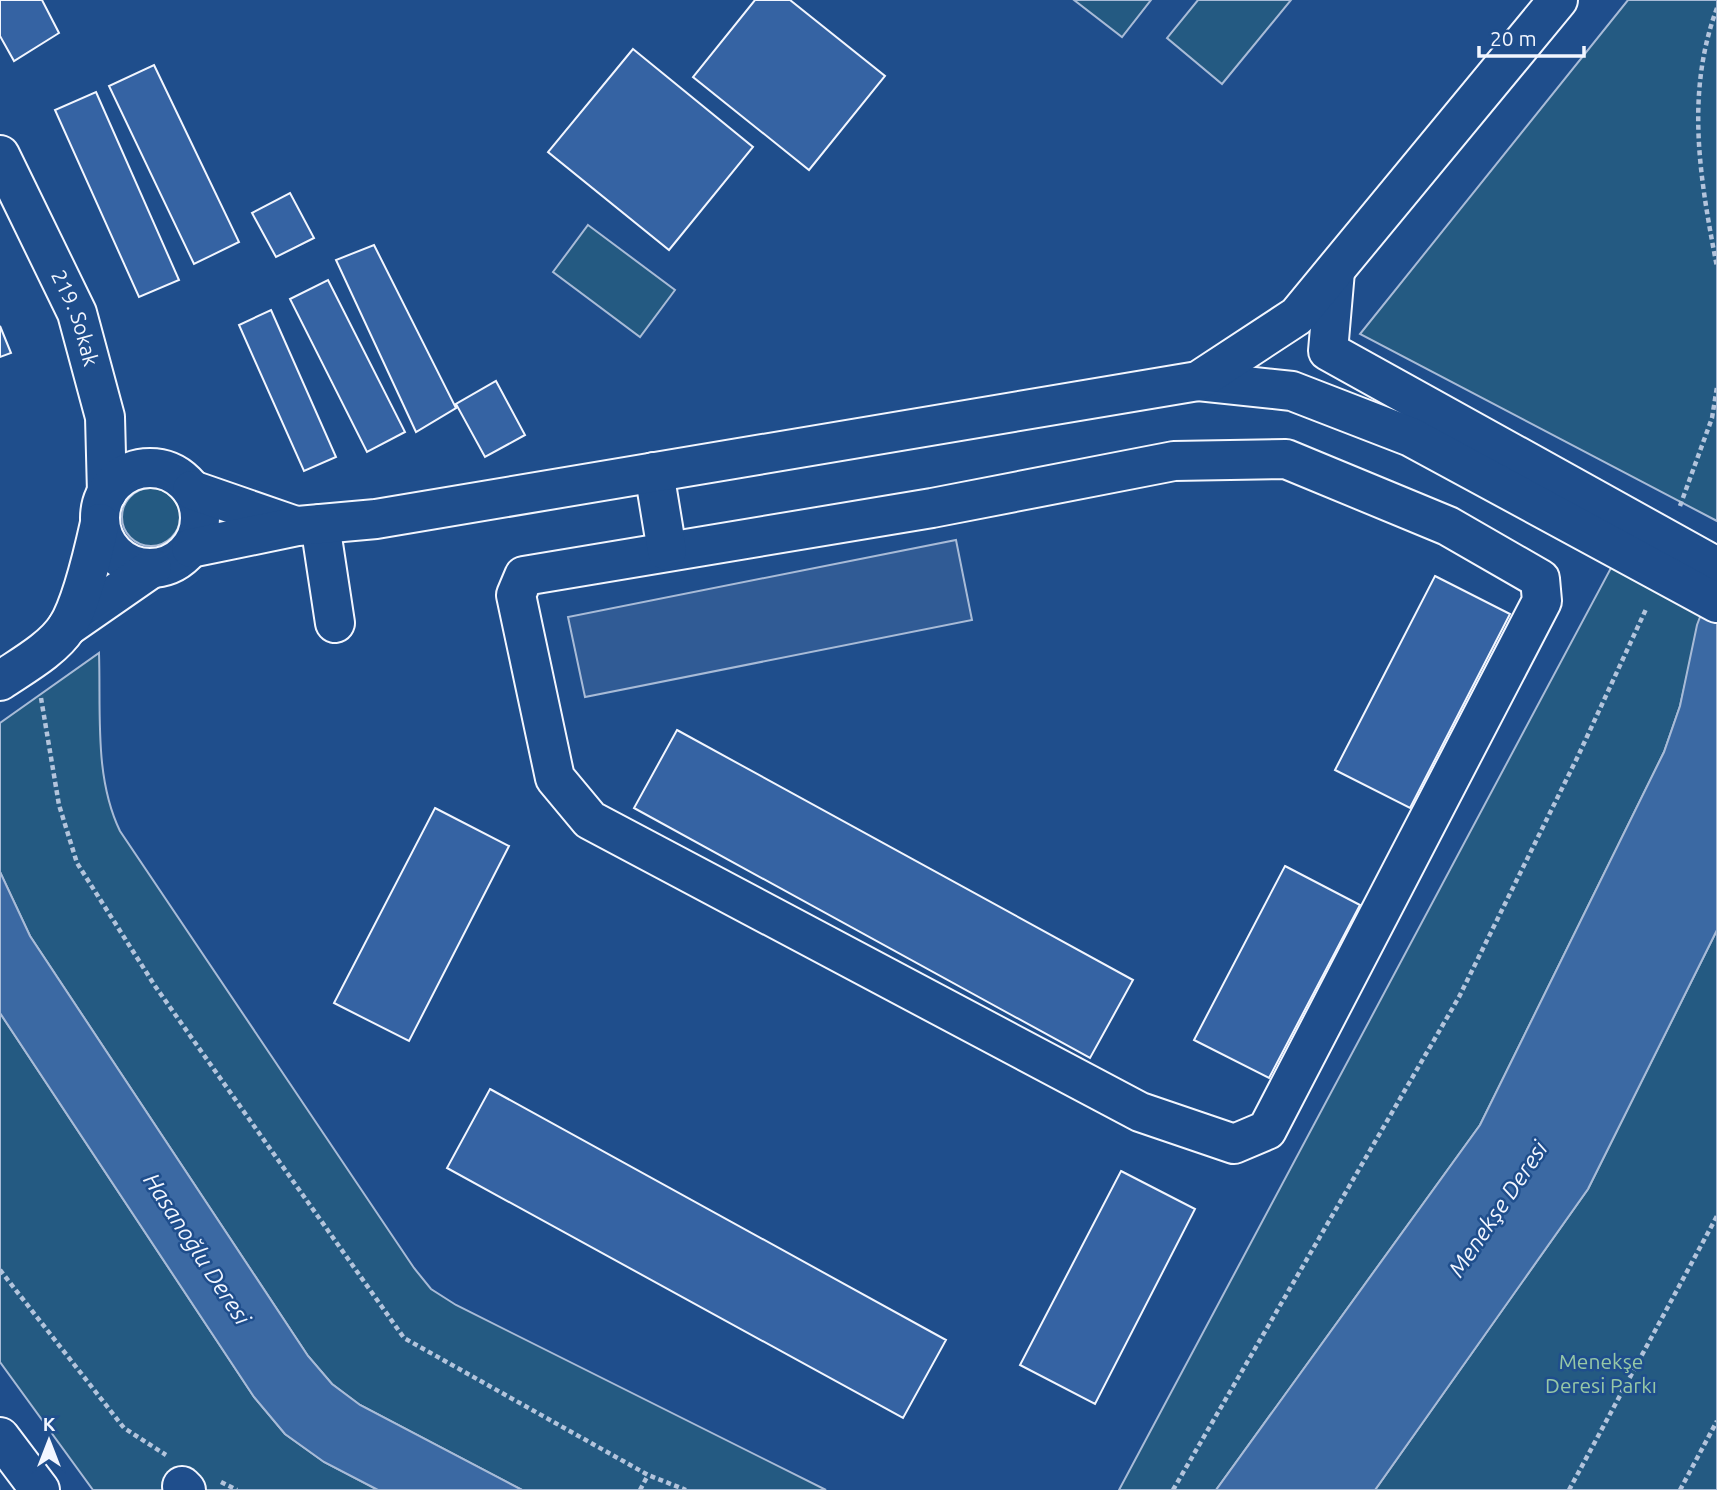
<svg xmlns="http://www.w3.org/2000/svg" width="1717" height="1490" font-family="Ubuntu,sans-serif">
<rect width="100%" height="100%" fill="#1f4e8c"/>
<path fill="#245a82" stroke="#a8bbd7" stroke-width="2" d="M1074 0H1151L1122 37Z
M1198 0H1291L1222 84 1167 38Z
M1628 0H1717V521L1360 334Z
M588 225 675 290 640 337 553 272Z
M122 517a29 29 0 1 1 58 0a29 29 0 1 1-58 0Z
M1612 566 1701 615 1680 706 1664 752 1480 1125 1216 1490H1119Z
M99 653C101 712 94 777 120 831L414 1268 431 1289 456 1305 826 1490H522L360 1405 332 1384 308 1356 30 936 0 872V723Z
M1717 930V1490H1375L1588 1189Z
M0 1013 254 1397 285 1434 324 1462 378 1490H93L0 1362Z"/>
<path fill="#305b95" stroke="#a8bbd7" stroke-width="2" d="M956 540 972 620 585 697 568 617Z"/>
<path fill="#3b69a3" stroke="#a8bbd7" stroke-width="2" d="M1717 572V930L1588 1189 1375 1490H1216L1480 1125 1664 752 1680 706 1697 625Z
M0 872 30 936 308 1356 332 1384 360 1405 522 1490H378L324 1462 285 1434 254 1397 0 1013Z"/>
<path fill="#3563a3" stroke="#f2f6ff" stroke-width="2" d="M0 0H42L59 33 14 61 0 36Z
M755 0H790L885 76 809 170 693 77Z
M633 49 753 147 669 250 548 152Z
M154 65 239 242 194 264 109 86Z
M96 92 179 280 139 297 55 110Z
M290 193 314 238 276 257 252 213Z
M374 245 456 408 416 432 336 260Z
M328 280 405 432 367 452 290 299Z
M271 310 336 457 304 471 239 325Z
M0 326 11 353 0 357Z
M496 381 525 435 485 457 456 404Z
M1435 576 1510 614 1410 808 1335 770Z
M677 730 1133 980 1090 1058 634 808Z
M435 808 509 846 409 1041 334 1003Z
M1285 866 1360 905 1269 1078 1194 1040Z
M490 1089 946 1340 903 1418 447 1168Z
M1121 1171 1195 1209 1095 1404 1020 1365Z"/>
<g fill="none" stroke-linecap="round" stroke-linejoin="round">
<g stroke="#f2f6ff" stroke-width="42">
<g id="minor">
<path id="s1" d="M0 155 77 313 105 417 107 493"/>
<path d="M1335 271 1328 351 1717 567"/>
<path d="M1198 381 1292 391 1411 437 1717 603"/>
<path d="M1286 459 1448 526 1540 579 1542 601 1267 1130 1234 1144 1140 1112 590 820 555 778 516 595 524 576 932 508 1174 461Z"/>
<circle cx="150" cy="518" r="50"/>
<path d="M654 472 667 551"/>
<path d="M192 490 293 525"/>
<path d="M320 524 335 623"/>
<path d="M191 548 298 526 376 519 1198 381 1297 316 1558 0"/>
<path d="M67 627 152 568"/>
<path d="M0 681C22 666 53 649 67 627 81 605 94 550 100 523"/>
<path d="M182 1486 186 1490"/>
</g>
</g>
<g stroke="#f2f6ff" stroke-width="42">
<path id="major" d="M0 1437 40 1490"/>
</g>
<path stroke="#b3c4dc" stroke-width="4.5" stroke-dasharray="5 3.5" stroke-linecap="butt" d="M1717 8C1685 94 1700 179 1717 267
M1680 506 1712 418 1717 387
M41 698 59 805 77 863 155 986 404 1338 648 1475 686 1490
M0 1270 124 1428 166 1455
M221 1482 237 1490
M640 1490 648 1475
M1173 1490 1459 997 1579 754 1647 607
M1569 1490 1717 1216
M1680 1490 1717 1421"/>
<use href="#minor" stroke="#1f4e8c" stroke-width="38"/>
<use href="#major" stroke="#1f4e8c" stroke-width="38"/>
</g>
<g text-anchor="middle" stroke-width="5" stroke-linejoin="round" paint-order="stroke">
<g font-size="21" fill="#f2f6ff" stroke="#1f4e8c">
<text dy="7" stroke="none"><textPath href="#s1" startOffset="180">219. Sokak</textPath></text>
</g>
<g font-size="21" fill="#97c8a6" stroke="#1f4e8c">
<text x="1601" y="1369">Menekşe<tspan x="1601" dy="24">Deresi Parkı</tspan></text>
</g>
<g font-size="23" font-style="italic" fill="#f2f6ff" stroke="#1f4e8c">
<text transform="translate(1498 1209) rotate(-56)" y="8">Menekşe Deresi</text>
<text transform="translate(197 1249) rotate(57)" y="8">Hasanoğlu Deresi</text>
</g>
</g>
<g transform="translate(49 1441)" stroke="#1f4e8c" stroke-width="5" paint-order="stroke">
<path d="M0-5L12 26L0 18L-12 26Z" fill="#f2f6ff"/>
<text y="-10" font-size="19" font-weight="bold" text-anchor="middle" fill="#f2f6ff">K</text>
</g>
<path d="M1479 46v10h105v-10" fill="none" stroke="#f2f6ff" stroke-width="3.5"/>
<text x="1490" y="46" font-size="21" fill="#f2f6ff" stroke="#1f4e8c" stroke-width="5" paint-order="stroke">20 m</text>
</svg>
